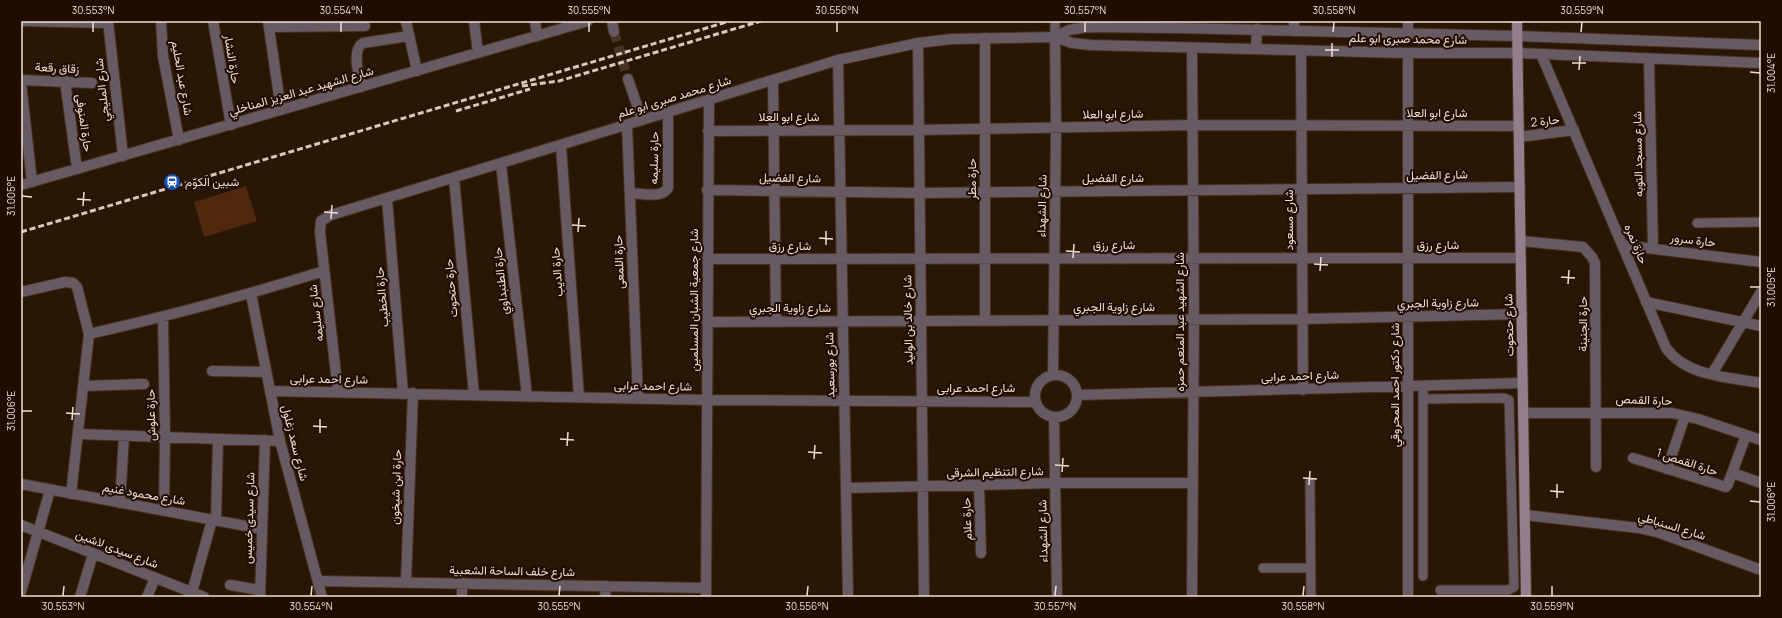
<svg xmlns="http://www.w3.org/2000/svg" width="1782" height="618" font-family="Manrope,Vazirmatn,sans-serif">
<rect width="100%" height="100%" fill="#2a1604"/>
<path fill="#4f280d" d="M246 186 257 221 204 237 194 202Z"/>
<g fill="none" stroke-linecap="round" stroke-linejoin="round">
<path stroke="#483424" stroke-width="10" stroke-dasharray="10 5" stroke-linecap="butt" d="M614 32 628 79"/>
<g stroke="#463221" stroke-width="11">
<path id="service" d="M1055 37V21
M1697 223 1761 222
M1423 399 1504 398 1509 400 1514 587 1508 590H1440
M1310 482 1311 597
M1263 568H1310
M1423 576V386"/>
</g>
<g stroke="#463221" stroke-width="12">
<path id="minor" d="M21 21 108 23
M108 21 123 156
M161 21 163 56 179 140
M213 21 231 125
M268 21 281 110
M406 21 417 71
M474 21 478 53
M535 21 537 36
M269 27 365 26
M1294 31V21
M1408 33V21
M918 43 924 597
M1301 51 1303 390
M1541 54 1666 348C1687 377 1729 377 1761 383
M838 60 848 597
M1649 60 1653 248
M21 80 92 83
M773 80 776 322
M65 81 77 169
M21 83 32 182
M361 87C359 75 351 50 363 43L409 36
M627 125 638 398
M708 131 919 130 1193 125 1519 126
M1519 137 1574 130
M561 146 579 397
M501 164 527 396
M454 178 474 395
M21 185 588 21
M707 190 919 193 1520 187
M630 193C641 193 661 199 668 188V113
M387 199 403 393
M320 232 338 392
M1521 241 1583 247 1592 257 1595 263 1596 467
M1622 245 1761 262
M707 259 1521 258
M21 292 65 282 73 283 77 287 89 334 71 494
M1646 302 1761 326
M163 318 165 437 164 511
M985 321V38
M707 322 1302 319 1522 314
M89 334C169 316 247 295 324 271
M212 371 266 372
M1053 374 1056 128 1055 37
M1712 374 1761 292
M1035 396a21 21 0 1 1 42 0a21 21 0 1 1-42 0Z
M83 386 144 384
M270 391 707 400 1035 402
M1077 395 1522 383
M1523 413H1672L1698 419 1761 440
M1054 417 1057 597
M78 434 280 441
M1633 458 1726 487 1728 484 1746 435
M1667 469 1685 416
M1733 473 1761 483
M21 484 262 529
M979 485 981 553
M846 488 1055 483H1193
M120 503 124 436
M1525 515 1639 528 1660 533 1761 570
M216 521 218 439
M21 525 204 597
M318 581 706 588
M406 582 413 393
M462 583V597
M230 585 260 590
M21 592 50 490
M192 592 212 520
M80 597 93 554
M147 597 155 578
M260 597 265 440
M605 597 606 586
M706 597 709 100
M1192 597 1194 320 1192 48
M1408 597V53"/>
</g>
<g stroke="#463221" stroke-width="12">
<path id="tertiary" d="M612 21 614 32
M1055 37 1069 30 1088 27 1177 28 1517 36 1761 45
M1256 49 1257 29
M628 79 642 120
M320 232 321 221 331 215 838 60 918 43 952 39 1055 37 1072 43 1090 45 1408 53H1517L1761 63
M251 294 280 441 322 597"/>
</g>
<g stroke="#463221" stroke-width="12">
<path id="secondary" d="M1517 21 1526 597"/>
</g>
<use href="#service" stroke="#675a62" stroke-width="9"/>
<use href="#minor" stroke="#675a62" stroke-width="10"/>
<use href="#tertiary" stroke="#675a62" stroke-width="10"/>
<use href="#secondary" stroke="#927f8b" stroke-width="10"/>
<path stroke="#d7c8bc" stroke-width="3" stroke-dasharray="6 3" stroke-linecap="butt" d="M522 86 559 81 761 21
M456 111 530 89
M21 232 730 21"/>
</g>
<path fill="none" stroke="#efe1d6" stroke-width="1.5" d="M93 32V22M341 32V22M589 32V22M837 32V22M1085 32V22M1333 32 1334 22M1581 32 1582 22M1325 50H1339M1332 57V43M1572 63H1586M1579 70 1580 56M1750 72 1760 73M22 196 32 197M77 199 91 200M83 206 84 192M324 212 338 213M331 219 332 205M572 225 586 226M578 232 579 218M819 238 833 239M826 245V231M1066 251 1080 252M1073 258 1074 244M1314 264 1328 265M1320 271 1321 257M1561 277 1575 278M1568 284 1569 270M1750 287H1760M22 411H32M66 413 80 414M72 420 73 407M313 426 327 427M320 433V419M560 439 574 440M567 446 568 432M808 452 822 453M814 459 815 445M1055 465 1069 466M1062 472 1063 458M1303 478 1317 479M1309 485 1310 471M1550 491 1564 492M1557 498V484M1750 501 1760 502M63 596 64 586M311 596 312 586M559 596 560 586M807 596 808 586M1055 596 1056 586M1303 596 1304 586M1552 596V586"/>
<defs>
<g id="station-disc" transform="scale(0.9)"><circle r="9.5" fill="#1a4fb4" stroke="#200c00"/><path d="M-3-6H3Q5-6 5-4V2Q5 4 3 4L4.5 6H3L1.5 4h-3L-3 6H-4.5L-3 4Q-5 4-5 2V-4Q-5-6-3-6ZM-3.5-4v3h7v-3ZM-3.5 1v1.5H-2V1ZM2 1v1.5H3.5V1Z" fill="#fff"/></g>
</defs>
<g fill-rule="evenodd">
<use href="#station-disc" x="172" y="182"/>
</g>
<g text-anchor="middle" stroke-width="4" stroke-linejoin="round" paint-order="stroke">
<g font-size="12" fill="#efe1d6" stroke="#200c00">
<text transform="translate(1408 39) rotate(1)" y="4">شارع محمد صبرى ابو علم</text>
<text transform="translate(232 59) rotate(81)" y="4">حارة النشار</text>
<text transform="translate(57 68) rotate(3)" y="4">زقاق رقعة</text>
<text transform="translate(182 78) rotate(80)" y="4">شارع عبد الحليم</text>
<text transform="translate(102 90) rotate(-96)" y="4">شارع المليجي</text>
<text transform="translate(301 91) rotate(-16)" y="4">شارع الشهيد عبد العزيز المناخلي</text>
<text transform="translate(674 97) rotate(-17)" y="4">شارع محمد صبرى ابو علم</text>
<text x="1437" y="117">شارع ابو العلا</text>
<text transform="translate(1113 114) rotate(-1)" y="4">شارع ابو العلا</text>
<text x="789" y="121">شارع ابو العلا</text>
<text transform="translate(1545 121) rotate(-7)" y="4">حارة 2</text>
<text transform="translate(84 123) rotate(82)" y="4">حارة المنوفى</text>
<text transform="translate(1638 154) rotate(-91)" y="4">شارع مسجد التوبه</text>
<text transform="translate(654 158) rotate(-89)" y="4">حارة سليمه</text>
<text transform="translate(1437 175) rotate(-1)" y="4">شارع الفضيل</text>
<text transform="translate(790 178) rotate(1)" y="4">شارع الفضيل</text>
<text x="1113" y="182">شارع الفضيل</text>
<text transform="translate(972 179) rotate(-90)" y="4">حارة مطر</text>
<text transform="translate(1042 206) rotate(-89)" y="4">شارع الشهداء</text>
<text transform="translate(1289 220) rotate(-90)" y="4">شارع مسعود</text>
<text transform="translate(1693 240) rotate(7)" y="4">حارة سرور</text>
<text transform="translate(1636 244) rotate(67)" y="4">حارة نمره</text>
<text x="1114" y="249">شارع رزق</text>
<text x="1438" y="249">شارع رزق</text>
<text x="790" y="250">شارع رزق</text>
<text transform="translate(619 262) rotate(-92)" y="4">حارة اللمعى</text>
<text transform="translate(557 272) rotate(-94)" y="4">حارة الديب</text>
<text transform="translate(501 281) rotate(-96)" y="4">حارة الطنبداوي</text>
<text transform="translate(451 288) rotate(-95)" y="4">حارة حتحوت</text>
<text transform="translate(382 297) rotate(-95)" y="4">حارة الخطيب</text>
<text transform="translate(694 300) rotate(-90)" y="4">شارع جمعية الشبان المسلمين</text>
<text transform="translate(1438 303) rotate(-1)" y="4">شارع زاوية الجبري</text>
<text x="1114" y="311">شارع زاوية الجبري</text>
<text x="790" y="312">شارع زاوية الجبري</text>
<text transform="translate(316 313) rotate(-97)" y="4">شارع سليمه</text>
<text transform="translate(908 320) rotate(-91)" y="4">شارع خالد بن الوليد</text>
<text transform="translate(1180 322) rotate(-90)" y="4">شارع الشهيد عبد المنعم حمزه</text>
<text transform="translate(1583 324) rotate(-90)" y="4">حارة الجنينة</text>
<text transform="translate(1509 325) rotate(-91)" y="4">شارع حتحوت</text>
<text transform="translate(830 365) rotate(-91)" y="4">شارع بورسعيد</text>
<text transform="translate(1300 376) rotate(-2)" y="4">شارع احمد عرابى</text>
<text transform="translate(329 379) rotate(1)" y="4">شارع احمد عرابى</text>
<text transform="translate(1395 385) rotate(-90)" y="4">شارع دكتور احمد المحروقي</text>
<text transform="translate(653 386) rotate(1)" y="4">شارع احمد عرابى</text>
<text x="976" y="392">شارع احمد عرابى</text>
<text transform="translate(1644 400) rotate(2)" y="4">حارة القمص</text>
<text transform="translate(151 415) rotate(-91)" y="4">حارة علوش</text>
<text transform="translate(295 443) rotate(76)" y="4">شارع سعد زغلول</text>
<text transform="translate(1687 462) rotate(18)" y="4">حارة القمص 1</text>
<text transform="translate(995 472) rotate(-1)" y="4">شارع التنظيم الشرقى</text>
<text transform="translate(396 487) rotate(-88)" y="4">حارة ابن شيخون</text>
<text transform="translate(144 494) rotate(10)" y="4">شارع محمود غنيم</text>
<text transform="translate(249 518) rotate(-88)" y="4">شارع سيدى خميس</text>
<text transform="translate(967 519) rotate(-92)" y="4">حارة علام</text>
<text transform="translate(1672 526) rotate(17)" y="4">شارع السنباطي</text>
<text transform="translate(1043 531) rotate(-91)" y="4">شارع الشهداء</text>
<text transform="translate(117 549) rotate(21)" y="4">شارع سيدى لاشين</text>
<text transform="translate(512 571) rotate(1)" y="4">شارع خلف الساحة الشعبية</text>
</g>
<g font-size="12" fill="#efe1d6" stroke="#200c00" text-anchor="start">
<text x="185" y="186">شبين الكوم</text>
</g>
</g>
<rect width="1782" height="618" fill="none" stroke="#200c00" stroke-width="44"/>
<rect x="22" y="22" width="1738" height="574" fill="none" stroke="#efe1d6" stroke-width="1.5"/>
<g font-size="10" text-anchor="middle" fill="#efe1d6">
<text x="93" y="14">30.553°N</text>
<text x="341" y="14">30.554°N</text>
<text x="589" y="14">30.555°N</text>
<text x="837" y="14">30.556°N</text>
<text x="1085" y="14">30.557°N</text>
<text x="1334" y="14">30.558°N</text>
<text x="1582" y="14">30.559°N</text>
<text transform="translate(1771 73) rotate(-90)" y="4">31.004°E</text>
<text transform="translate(11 196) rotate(-90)" y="4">31.005°E</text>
<text transform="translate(1771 287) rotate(-90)" y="4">31.005°E</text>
<text transform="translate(11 411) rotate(-90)" y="4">31.006°E</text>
<text transform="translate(1771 502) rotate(-90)" y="4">31.006°E</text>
<text x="63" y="610">30.553°N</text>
<text x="311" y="610">30.554°N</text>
<text x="559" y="610">30.555°N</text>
<text x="807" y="610">30.556°N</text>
<text x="1055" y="610">30.557°N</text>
<text x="1303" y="610">30.558°N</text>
<text x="1552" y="610">30.559°N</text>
</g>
</svg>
